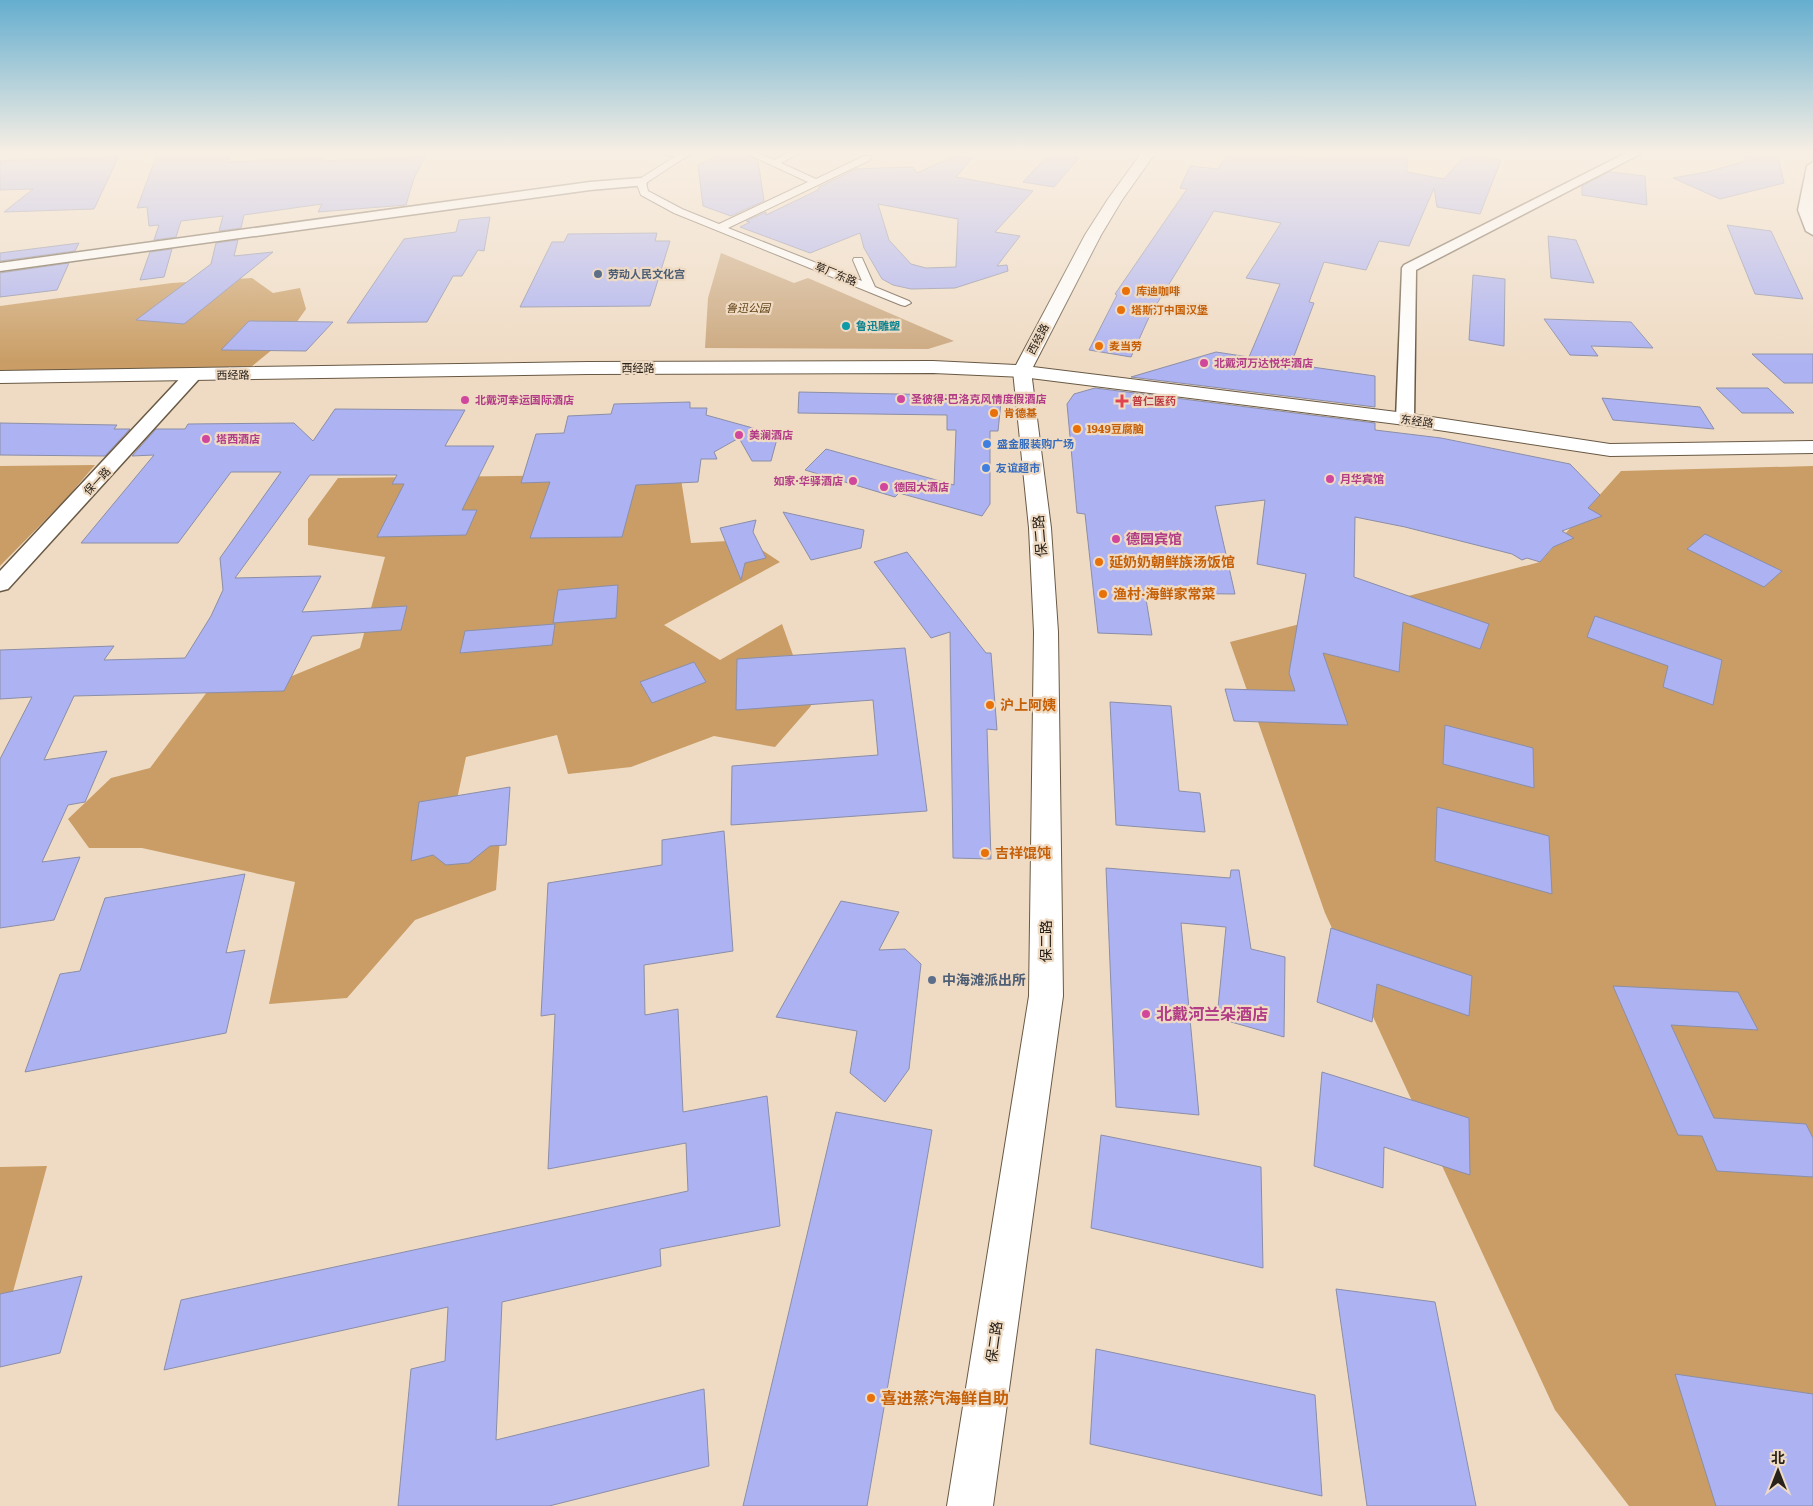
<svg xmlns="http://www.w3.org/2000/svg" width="1813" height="1506" font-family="Literata,'Noto Sans SC',serif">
<rect width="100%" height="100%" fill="#efdbc4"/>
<path fill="#caa77e" d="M721 253 794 283 808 278 954 341 928 349 705 348 708 298Z"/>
<path fill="#c99d65" d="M252 278 273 293 300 288 306 309 284 340 245 372 0 375V306L172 283Z
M95 465 65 500 0 566V466Z
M1813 466V1506H1629L1555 1410 1325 913 1230 642 1540 562 1621 471Z
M584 475 681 479 691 543 747 540 780 562 664 625 720 660 782 624 811 706 775 747 714 736 631 767 568 774 557 735 466 757 453 818 500 838 496 890 415 920 347 998 269 1004 295 882 142 848H89L68 819 111 778 150 768 207 692 292 676 360 648 385 557 308 545V519L338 478Z
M47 1166 0 1340V1167Z"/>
<path fill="#adb2f2" stroke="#8b8ea7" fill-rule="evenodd" d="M158 152H234L227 162 322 157 320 160 325 159 324 161 426 156 414 178 406 205 318 212 322 204 244 215 241 228 219 231 223 216 181 221 176 237 154 240 159 225 149 226 147 207 137 208Z
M725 152H741L758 161 764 201 731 216 703 206 698 165Z
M963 152H977L956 177 1033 191 995 232 1020 236 997 266 1007 265 1008 271 955 288 911 289 893 285 882 279 864 248 860 233 810 253 740 227 750 222 746 221 766 212V215L818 190 819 187 856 169 913 167 917 173ZM878 204 958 219 956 267 926 268 911 264 889 240Z
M1051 152H1084L1054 187 1023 182Z
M1231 152H1268L1314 158V152H1407V172L1444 179 1467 153 1501 160 1480 214 1437 207 1434 188 1409 246 1379 241 1366 270 1324 262 1309 302 1314 303 1291 364 1375 376V407L1131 377 1216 352 1249 357 1280 284 1246 278 1281 223 1214 211 1150 315 1131 357 1089 350 1117 295 1115 294 1187 189 1180 188 1190 166 1218 169 1226 156H1229Z
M1740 152 1778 157 1784 183 1720 199 1673 178 1707 172 1746 161Z
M119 156 94 209 4 212 33 189 0 190V161Z
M1610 172 1645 176 1647 205 1582 195V186Z
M490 217 484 251 478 250 462 276H453L427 322 347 323 404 239 456 232 459 220Z
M1727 225 1771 231 1803 299 1755 294Z
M657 233 655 241H670L650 306 520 307 552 242H564L568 234Z
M1548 236 1576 240 1594 283 1551 278Z
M238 240 234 256 273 252 184 324 136 320 211 264 216 243Z
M79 243 75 251 0 261V253Z
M172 249 164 277 140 280 150 252Z
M69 263 57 290 0 297V273Z
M1473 275 1505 279 1504 346 1469 340Z
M1544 319 1631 322 1653 348 1591 346 1598 356 1570 355Z
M249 321 333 322 306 351 221 350Z
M1752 354H1813V383H1784Z
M1095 388 1375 423V430L1441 438 1570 464 1600 495 1588 508 1602 516 1562 531 1574 538 1553 547 1540 562 1527 558 1522 560 1512 554 1405 527 1355 517 1354 577 1489 624 1480 649 1403 622 1399 672 1323 653 1348 725 1234 721 1225 689 1295 691 1289 673 1306 574 1257 564 1265 500 1215 506 1235 594 1145 593 1152 635 1098 633 1085 514 1077 513 1067 404 1074 394Z
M1716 388H1768L1794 413H1742Z
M799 392 948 395 1001 402 998 431H990V504L982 516 899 493 895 497 805 470 826 449 954 485 956 430H947V415L798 413Z
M1602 398 1700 407 1714 429 1613 420Z
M690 402V408H707L706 415 778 435 771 461H752L739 438 714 452 717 459H701L698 482 636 485 622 537 530 538 550 482 521 483 536 434 564 433 568 416 611 414 614 404Z
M335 409 465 410 445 446H494L462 510H477L466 535 377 537 404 484H392L397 475H310L235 578 321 576 302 612 407 606 401 630 312 636 284 691 74 696 44 760 107 751 85 802 68 805 42 862 80 857 54 920 0 928V759L32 697 0 699V650L114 646 104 660 185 658 211 616 223 590 220 558 281 472H231L178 543H81L154 455 132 456 156 429H185L188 424 294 423 313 441Z
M0 423 117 425 114 429H130L105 456 0 455Z
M783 512 864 530 861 548 811 560Z
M756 520 753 532 766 558 745 563 741 580 720 528Z
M1705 534 1782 571 1764 587 1687 549Z
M907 552 986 653H991L997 730 987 729 991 859 953 858 950 632 931 638 874 562Z
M618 585 616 618 553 623 558 590Z
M1595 616 1722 660 1713 705 1663 687 1668 666 1587 637Z
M555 624 552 645 460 653 465 631Z
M905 648 927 811 731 825 732 766 878 755 873 700 736 710 737 659Z
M694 662 706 682 652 703 640 682Z
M1110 702 1171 706 1179 791 1200 793 1205 832 1116 825Z
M1445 725 1533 748 1534 788 1443 764Z
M510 787 506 845 490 846 469 863 446 865 433 855 411 861 419 802Z
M1437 807 1549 836 1552 894 1435 861Z
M724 831 733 951 644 965 645 1015 678 1009 683 1112 767 1096 780 1226 660 1249 661 1266 502 1302 496 1440 704 1389 709 1466 549 1506H398L411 1369 445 1361 448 1307 164 1370 181 1300 688 1191 686 1143 548 1169 555 1014 541 1016 548 883 662 865V840Z
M1106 868 1230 878 1231 870H1239L1251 949 1285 957 1284 1037 1217 1018 1226 927 1181 923 1199 1115 1116 1107Z
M245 874 226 953 245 950 226 1033 25 1072 60 974 80 971 105 898Z
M841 901 899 912 879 950 905 949 921 964 909 1069 885 1102 850 1073 857 1031 776 1017Z
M1331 928 1472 976 1469 1016 1377 984 1372 1022 1317 1002Z
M1613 986 1738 992 1758 1030 1671 1025 1714 1118 1806 1124 1813 1138V1177L1717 1171 1702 1136 1678 1135Z
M1322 1072 1469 1118 1470 1175 1384 1147 1383 1188 1314 1166Z
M836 1112 932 1130 867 1506H743Z
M1101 1135 1261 1167 1263 1268 1091 1228Z
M82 1276 60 1353 0 1367V1294Z
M1336 1289 1435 1302 1476 1506H1367Z
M1096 1349 1315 1395 1322 1496 1090 1444Z
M1675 1374 1813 1394V1506H1716Z"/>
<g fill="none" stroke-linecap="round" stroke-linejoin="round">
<g stroke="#695944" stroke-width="2">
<path id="pedestrian" d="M682 152H693L646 183 648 191 682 209 719 224 808 182 743 152H755L774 160 789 152H801L781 163 816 179 864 156H870V160L728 228 862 281 853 260 854 258H862L875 287 909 301 911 303 905 306 901 305 674 213 641 195 636 182 638 180Z"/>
</g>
<g stroke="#695944" stroke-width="3">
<path id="minor" d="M665 152H689L690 154 684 158 667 155Z
M1628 152H1644L1416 270 1414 419 1411 423 1405 424 1399 423 1396 419 1402 268 1404 265Z
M1813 162V235L1806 231 1798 210 1807 166Z
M641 178 647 182 646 185 590 190 0 271V263L590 182Z
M192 371 198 372 200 376 198 380 8 589 0 591V571L186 372Z"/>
</g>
<g stroke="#695944" stroke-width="2">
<path id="tertiary" d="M1022 365 1029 367 1031 371 1051 528 1058 632 1063 996 993 1506H947L1029 996 1034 632 1029 528 1013 371 1015 367Z"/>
</g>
<g stroke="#695944" stroke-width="2">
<path id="secondary" d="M1142 152H1156L1122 200 1101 235 1033 367 1405 413 1610 444 1813 441V453L1610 456 1405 425 1022 377 933 373 588 374 0 383V371L588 362 933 361 1016 365 1085 235 1108 199Z"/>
</g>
<use href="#pedestrian" fill="#fff" fill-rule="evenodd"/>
<use href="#minor" fill="#fff" fill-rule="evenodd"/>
<use href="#tertiary" fill="#fff" fill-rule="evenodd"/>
<use href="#secondary" fill="#fff" fill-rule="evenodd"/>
</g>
<linearGradient id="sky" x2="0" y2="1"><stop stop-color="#65aecf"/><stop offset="0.42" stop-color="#f8efe4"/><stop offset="1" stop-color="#f8efe4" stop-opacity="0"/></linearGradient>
<rect width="1813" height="363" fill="url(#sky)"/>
<g fill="#5c6f8a" stroke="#efdbc4" stroke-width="2">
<circle cx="598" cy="274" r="5"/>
<circle cx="932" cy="980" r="5"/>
</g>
<g fill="#e8710a" stroke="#efdbc4" stroke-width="2">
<circle cx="1126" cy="291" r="5"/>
<circle cx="1121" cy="310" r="5"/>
<circle cx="1099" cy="346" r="5"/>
<circle cx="994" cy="413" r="5"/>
<circle cx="1077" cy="429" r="5"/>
<circle cx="1099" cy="562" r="5"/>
<circle cx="1103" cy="594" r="5"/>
<circle cx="990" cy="705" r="5"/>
<circle cx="985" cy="853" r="5"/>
<circle cx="871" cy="1398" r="5"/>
</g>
<circle fill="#0f9aa8" stroke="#efdbc4" stroke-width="2" cx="846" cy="326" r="5"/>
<g fill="#d1479c" stroke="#efdbc4" stroke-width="2">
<circle cx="1204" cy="363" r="5"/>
<circle cx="901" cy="399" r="5"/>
<circle cx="465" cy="400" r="5"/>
<circle cx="739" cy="435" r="5"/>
<circle cx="206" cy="439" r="5"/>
<circle cx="1330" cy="479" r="5"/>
<circle cx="853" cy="481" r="5"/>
<circle cx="884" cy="487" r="5"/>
<circle cx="1116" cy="539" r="5"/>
<circle cx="1146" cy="1014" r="5"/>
</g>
<path fill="#e0444e" stroke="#efdbc4" stroke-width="2" d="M1119.5 393.5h5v5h5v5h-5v5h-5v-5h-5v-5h5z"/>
<g fill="#3f7fe0" stroke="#efdbc4" stroke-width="2">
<circle cx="987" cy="444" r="5"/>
<circle cx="986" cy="468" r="5"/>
</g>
<g text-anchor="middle" stroke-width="4.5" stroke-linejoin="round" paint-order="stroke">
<g font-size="11" font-weight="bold" fill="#4e5e75" stroke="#efdbc4" text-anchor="start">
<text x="608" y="278">劳动人民文化宫</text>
</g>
<g font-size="11" fill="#29221a" stroke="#efdbc4">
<text transform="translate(836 274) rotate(22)" y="4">草厂东路</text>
<text transform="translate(1038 339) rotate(-62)" y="4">西经路</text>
<text x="638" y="372">西经路</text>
<text transform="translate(233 375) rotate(-1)" y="4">西经路</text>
<text transform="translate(1417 421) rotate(8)" y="4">东经路</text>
<text transform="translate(97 481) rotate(-47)" y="4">保一路</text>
</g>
<g font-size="11" font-weight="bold" fill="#c56008" stroke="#efdbc4" text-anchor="start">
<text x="1136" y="295">库迪咖啡</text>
<text x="1131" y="314">塔斯汀中国汉堡</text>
<text x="1109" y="350">麦当劳</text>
<text x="1004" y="417">肯德基</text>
<text x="1087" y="433">1949豆腐脑</text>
</g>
<g font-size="11" font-style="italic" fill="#5e3f13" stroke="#efdbc4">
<text x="748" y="312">鲁迅公园</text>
</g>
<g font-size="11" font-weight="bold" fill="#0d838f" stroke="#efdbc4" text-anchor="start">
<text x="856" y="330">鲁迅雕塑</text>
</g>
<g font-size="11" font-weight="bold" fill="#b23c85" stroke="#efdbc4" text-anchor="start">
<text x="1214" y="367">北戴河万达悦华酒店</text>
<text x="911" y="403">圣彼得·巴洛克风情度假酒店</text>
<text x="475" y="404">北戴河幸运国际酒店</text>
<text x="749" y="439">美澜酒店</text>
<text x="216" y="443">塔西酒店</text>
<text x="1340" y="483">月华宾馆</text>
<text x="843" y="485" text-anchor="end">如家·华驿酒店</text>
<text x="894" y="491">德园大酒店</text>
</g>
<g font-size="11" font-weight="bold" fill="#be3a42" stroke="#efdbc4" text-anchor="start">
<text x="1132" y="405">普仁医药</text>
</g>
<g font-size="11" font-weight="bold" fill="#366cbe" stroke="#efdbc4" text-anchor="start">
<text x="997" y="448">盛金服装购广场</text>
<text x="996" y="472">友谊超市</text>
</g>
<g font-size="14" fill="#29221a" stroke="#efdbc4">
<text transform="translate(1040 536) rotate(-95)" y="5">保二路</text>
<text transform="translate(1046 941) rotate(-90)" y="5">保二路</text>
<text transform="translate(994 1342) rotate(-82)" y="5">保二路</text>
</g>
<g font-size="14" font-weight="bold" fill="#b23c85" stroke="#efdbc4" text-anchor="start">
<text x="1126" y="544">德园宾馆</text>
</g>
<g font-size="14" font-weight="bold" fill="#c56008" stroke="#efdbc4" text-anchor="start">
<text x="1109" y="567">延奶奶朝鲜族汤饭馆</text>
<text x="1113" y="599">渔村·海鲜家常菜</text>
<text x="1000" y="710">沪上阿姨</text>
<text x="995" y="858">吉祥馄饨</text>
</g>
<g font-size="14" font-weight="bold" fill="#4e5e75" stroke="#efdbc4" text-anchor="start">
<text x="942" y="985">中海滩派出所</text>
</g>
<g font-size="16" font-weight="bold" fill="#b23c85" stroke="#efdbc4" text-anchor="start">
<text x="1156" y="1020">北戴河兰朵酒店</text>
</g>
<g font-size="16" font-weight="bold" fill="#c56008" stroke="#efdbc4" text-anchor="start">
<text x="881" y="1404">喜进蒸汽海鲜自助</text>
</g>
</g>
<g transform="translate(1778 1471)" stroke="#efdbc4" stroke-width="4" paint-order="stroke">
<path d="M0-4L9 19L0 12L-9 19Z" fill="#29221a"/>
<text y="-8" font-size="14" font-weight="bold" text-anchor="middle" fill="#29221a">北</text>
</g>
</svg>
